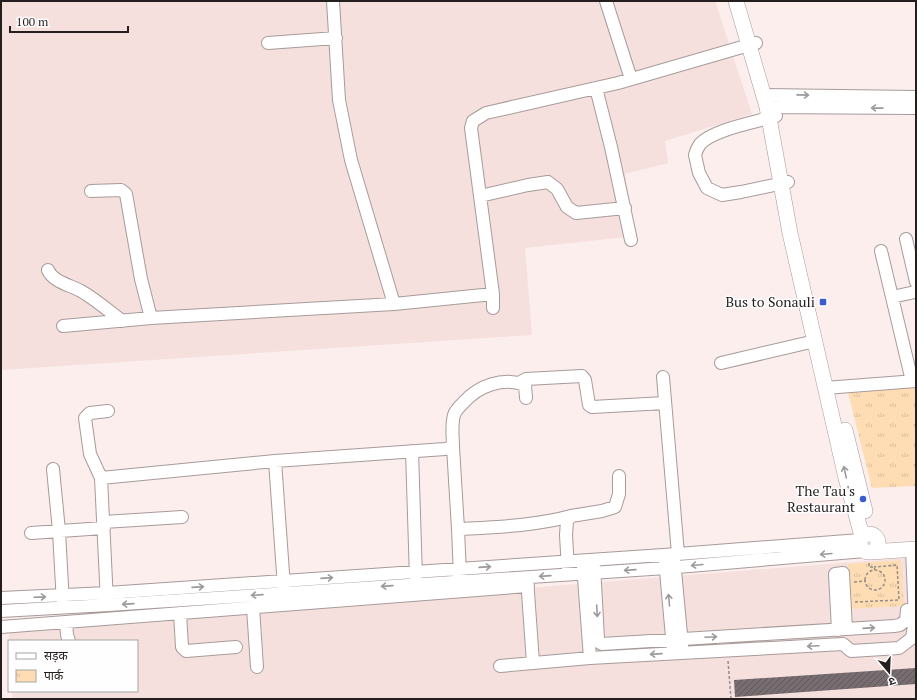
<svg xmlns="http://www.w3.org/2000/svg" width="917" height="700" font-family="'PT Serif','Noto Sans Devanagari',serif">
<defs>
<pattern id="park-tufts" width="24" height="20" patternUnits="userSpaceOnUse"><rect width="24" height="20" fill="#ffddb4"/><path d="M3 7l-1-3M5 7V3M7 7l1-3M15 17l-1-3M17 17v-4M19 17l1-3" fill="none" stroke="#dabd9a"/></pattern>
<pattern id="building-hatch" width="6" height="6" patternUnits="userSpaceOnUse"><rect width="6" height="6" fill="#776c6f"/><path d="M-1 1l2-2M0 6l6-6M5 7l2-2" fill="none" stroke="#61585b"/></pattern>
</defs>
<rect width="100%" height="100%" fill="#fbeeec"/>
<path fill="#f6e0de" d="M1 1H715L752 114 665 141 668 163 625 174 636 236 525 248 532 335 1 370Z
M916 557V699H12V691H137V641H9V629Z"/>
<path fill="url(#park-tufts)" d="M916 386V486L872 488 847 389Z
M901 560 904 606 851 609 848 564Z"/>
<path fill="url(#building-hatch)" d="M916 668V684L735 697 734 680Z"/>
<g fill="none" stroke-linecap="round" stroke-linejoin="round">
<g stroke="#a79b9a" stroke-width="14">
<path id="minor" d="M333 1 339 100 351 160 394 304
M606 1 631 79
M268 43 336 38
M596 88 611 147 631 240
M764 95 916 97
M767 107 916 108
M776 116C757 122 714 129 700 144 698 147 696 151 695 155L699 173 707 188 722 195 741 192 788 182
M91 191 121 190 126 194 141 279 151 318
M480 196 528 185 548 182 557 189 567 207 576 213 625 208
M906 239 916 282
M881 251 912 381
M48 270C53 282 70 285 81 291 95 299 109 311 122 321
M892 297 915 292 916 290
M493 308V294L471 128 473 121 486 113 618 83 756 43
M63 326 151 318 394 304 493 294
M721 363 815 341
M663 377 678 554
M519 383 526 379 582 376 585 380 589 405 592 407 665 403
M825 388 916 381
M453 447 458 529
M412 451 416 578
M275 461 284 587
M53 469 59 531 63 604
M101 478 275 461 445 449 453 447C453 436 451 426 454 415 455 411 460 406 463 403 479 385 503 377 525 385L526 398
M104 522 182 517
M31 533 104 528
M665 560 673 648
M674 560 682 645
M583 565 590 658 843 644 851 651 899 648 912 638 915 620 912 549
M594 565 598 639 600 643 602 644 894 626 900 625 906 620 907 610H915
M568 569 566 535 567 521 571 516 602 511 615 507 619 494V476
M460 576 458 529C496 527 534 526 571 516
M527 578 533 663
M1 598 107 593 678 554 860 540
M107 602 101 478 90 454 85 418 90 413 108 411
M253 608 257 667
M1 611 108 605 666 568 865 551
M180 613 182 647 186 651 236 647
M66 622 67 635 69 641
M1 627 528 586
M838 630 835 574 843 573 846 629
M500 666 590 658"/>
</g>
<g stroke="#a79b9a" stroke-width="16">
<path id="major" d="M736 1 767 107 790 233 846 478 862 536
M845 430 865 511
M860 543a9 9 0 1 1 18 0a9 9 0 1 1-18 0Z
M871 552 916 549"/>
</g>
<path stroke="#958c8a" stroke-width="1.5" stroke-dasharray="3 2" stroke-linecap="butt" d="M869 563V567H874L875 570
M865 580a10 10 0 1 1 20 0a10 10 0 1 1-20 0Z
M854 582 865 581
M855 602 899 600 897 565 874 567
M728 661 731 699"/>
<use href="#minor" stroke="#fff" stroke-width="12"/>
<use href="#major" stroke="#fff" stroke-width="15"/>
</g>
<defs><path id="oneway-shaft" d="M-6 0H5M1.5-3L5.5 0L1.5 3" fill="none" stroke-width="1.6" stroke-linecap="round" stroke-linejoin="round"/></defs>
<g stroke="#9c9a9a">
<use href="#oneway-shaft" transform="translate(803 95) rotate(1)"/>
<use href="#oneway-shaft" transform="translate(877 108) rotate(-179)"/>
<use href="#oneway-shaft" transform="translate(845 472) rotate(-103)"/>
<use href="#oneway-shaft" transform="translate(826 554) rotate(175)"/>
<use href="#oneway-shaft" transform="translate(697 565) rotate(175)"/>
<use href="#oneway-shaft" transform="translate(485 567) rotate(-4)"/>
<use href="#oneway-shaft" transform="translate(630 570) rotate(176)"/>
<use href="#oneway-shaft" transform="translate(545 576) rotate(176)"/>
<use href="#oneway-shaft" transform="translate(327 578) rotate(-4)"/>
<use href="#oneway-shaft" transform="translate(387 586) rotate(176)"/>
<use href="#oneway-shaft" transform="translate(198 587) rotate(-4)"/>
<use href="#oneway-shaft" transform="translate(257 595) rotate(176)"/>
<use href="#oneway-shaft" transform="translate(40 597) rotate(-2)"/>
<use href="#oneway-shaft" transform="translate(669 600) rotate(-95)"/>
<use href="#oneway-shaft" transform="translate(128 604) rotate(176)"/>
<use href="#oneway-shaft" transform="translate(597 611) rotate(87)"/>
<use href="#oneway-shaft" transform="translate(869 628) rotate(-4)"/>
<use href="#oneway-shaft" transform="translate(711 637) rotate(-3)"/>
<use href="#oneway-shaft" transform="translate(813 646) rotate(177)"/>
<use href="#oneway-shaft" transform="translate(656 654) rotate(176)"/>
</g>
<g fill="#3c5cce" stroke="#fefefe" stroke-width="1.5">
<rect x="819" y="298" width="8" height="8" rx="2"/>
<circle cx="863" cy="499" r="4"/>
</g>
<g text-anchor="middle" stroke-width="3" stroke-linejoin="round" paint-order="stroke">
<g font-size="14" fill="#241f1e" stroke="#fefefe" text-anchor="end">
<text x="815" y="307">Bus to Sonauli</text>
<text x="855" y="496">The Tau's<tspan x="855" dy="16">Restaurant</tspan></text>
</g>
</g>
<rect width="917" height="700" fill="none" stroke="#241f1e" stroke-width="4"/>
<rect x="8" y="640" width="130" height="52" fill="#fefefe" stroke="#a7a5a4"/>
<rect x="16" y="653" width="20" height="6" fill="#ffffff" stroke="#a7a5a4"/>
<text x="44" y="660" font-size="12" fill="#241f1e">सड़क</text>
<rect x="16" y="670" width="20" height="12" fill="url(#park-tufts)" stroke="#a7a5a4"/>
<text x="44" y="680" font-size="12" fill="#241f1e">पार्क</text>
<g transform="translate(889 672) rotate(161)" stroke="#fefefe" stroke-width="3" paint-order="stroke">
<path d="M0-3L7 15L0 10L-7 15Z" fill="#241f1e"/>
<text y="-6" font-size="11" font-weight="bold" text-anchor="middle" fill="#241f1e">उ</text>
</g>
<path d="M10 26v6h118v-6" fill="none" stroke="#241f1e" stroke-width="2"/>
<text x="16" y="26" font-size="12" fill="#241f1e" stroke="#fefefe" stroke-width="3" paint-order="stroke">100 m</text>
</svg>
